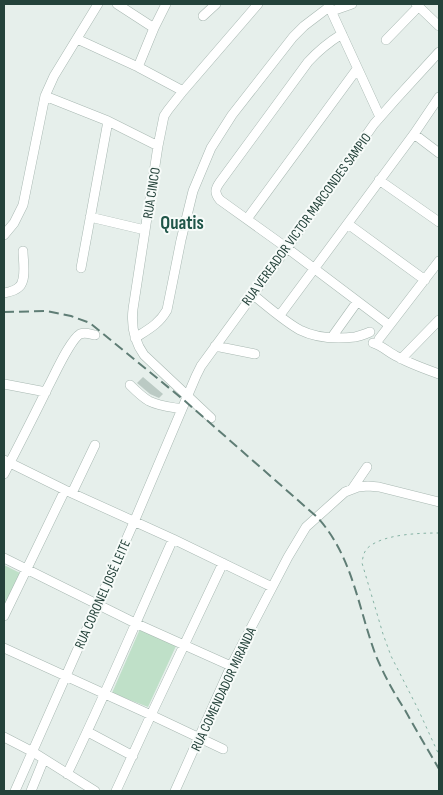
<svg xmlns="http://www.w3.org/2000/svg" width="443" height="795" font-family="'Sofia Sans Condensed',sans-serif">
<rect width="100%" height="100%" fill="#e6efeb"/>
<path fill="#bfe0c8" d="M4 565 20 573 4 607Z
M140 629 176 646 148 707 112 693Z"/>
<path fill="#bbcac4" d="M143 377 163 394 159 398 150 394 137 383Z"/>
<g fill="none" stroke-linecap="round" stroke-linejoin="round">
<g stroke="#a8b8b2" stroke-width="10">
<path id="minor" d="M117 4 154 28
M328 4 380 117
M416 4 439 26
M332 11 352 4
M203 16 216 4
M342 34C329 42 318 51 308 62L220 182C215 189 214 193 220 200L287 248 389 325
M77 39 138 67 183 91
M386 40 419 6
M138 67 154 28 166 4
M45 96 108 121 158 146
M414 134 439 153
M379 180 439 222
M90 217 145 230
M247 219 357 69
M348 224 425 280
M4 235 14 223 23 205 45 96 54 76 98 4
M81 268 108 121
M4 293C9 292 15 291 19 287 27 280 23 261 23 251
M252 294C266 305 285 322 300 330 316 338 337 339 355 337 360 336 365 334 370 332
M280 315 414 134 439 97
M332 337 357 302
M135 338C149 329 159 324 167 310L181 240 193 191 211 148 232 115 293 37 304 26 329 7
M379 339 439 261
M373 343C383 346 389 353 398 357 411 364 425 369 439 374
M215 346 255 354
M401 359 439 320
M4 384 46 392
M130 385C136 391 142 397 149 401 159 406 171 407 182 409
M211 418 144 355C134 341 131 326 133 309L158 146 164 116 168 110 183 91 258 4
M4 460 65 490 173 539 272 587
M4 474C19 445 34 416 48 387 54 376 70 340 80 334 85 332 90 334 95 335
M352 489 367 467
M72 493 95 445
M4 558 135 623 231 666
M4 616 65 490
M4 648 151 715 223 749
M88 732 133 756
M4 737 33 752 95 791
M67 774C105 696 138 617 173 539
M15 791 134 522 196 376 201 366 287 248 374 124 396 99 439 52
M31 791 44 759
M116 791 151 715 223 563
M175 791 231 666 288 557 306 527 336 500 345 492 358 487 368 486 379 487 439 502"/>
</g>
<path stroke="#86b3a5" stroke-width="1" stroke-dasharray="2.5 4" stroke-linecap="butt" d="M439 533C420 533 386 534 370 546 364 550 363 556 362 563L383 634 391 656 418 709 439 755"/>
<use href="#minor" stroke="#fff" stroke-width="9"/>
<path stroke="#5f7d75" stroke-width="2" stroke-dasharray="10 5" stroke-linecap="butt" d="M4 312 47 311 71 316 90 323 185 401 317 517C353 556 358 608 376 656 384 675 394 693 405 710 416 730 428 750 439 769"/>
</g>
<g text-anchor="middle" stroke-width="4" stroke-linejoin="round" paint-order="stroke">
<g font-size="14" fill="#24423a" stroke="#f7fbf9">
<text transform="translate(151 193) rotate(-81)" y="5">RUA CINCO</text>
<text transform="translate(306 219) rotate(-54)" y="5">RUA VEREADOR VICTOR MARCONDES SAMPIO</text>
<text transform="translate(102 594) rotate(-66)" y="5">RUA CORONEL JOSÉ LEITE</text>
<text transform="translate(223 689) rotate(-65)" y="5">RUA COMENDADOR MIRANDA</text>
</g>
<g font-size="19" font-weight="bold" fill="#1f5548" stroke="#f7fbf9">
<text x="182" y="229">Quatis</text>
</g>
</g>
<rect width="443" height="795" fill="none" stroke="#24423a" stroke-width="10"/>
</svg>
